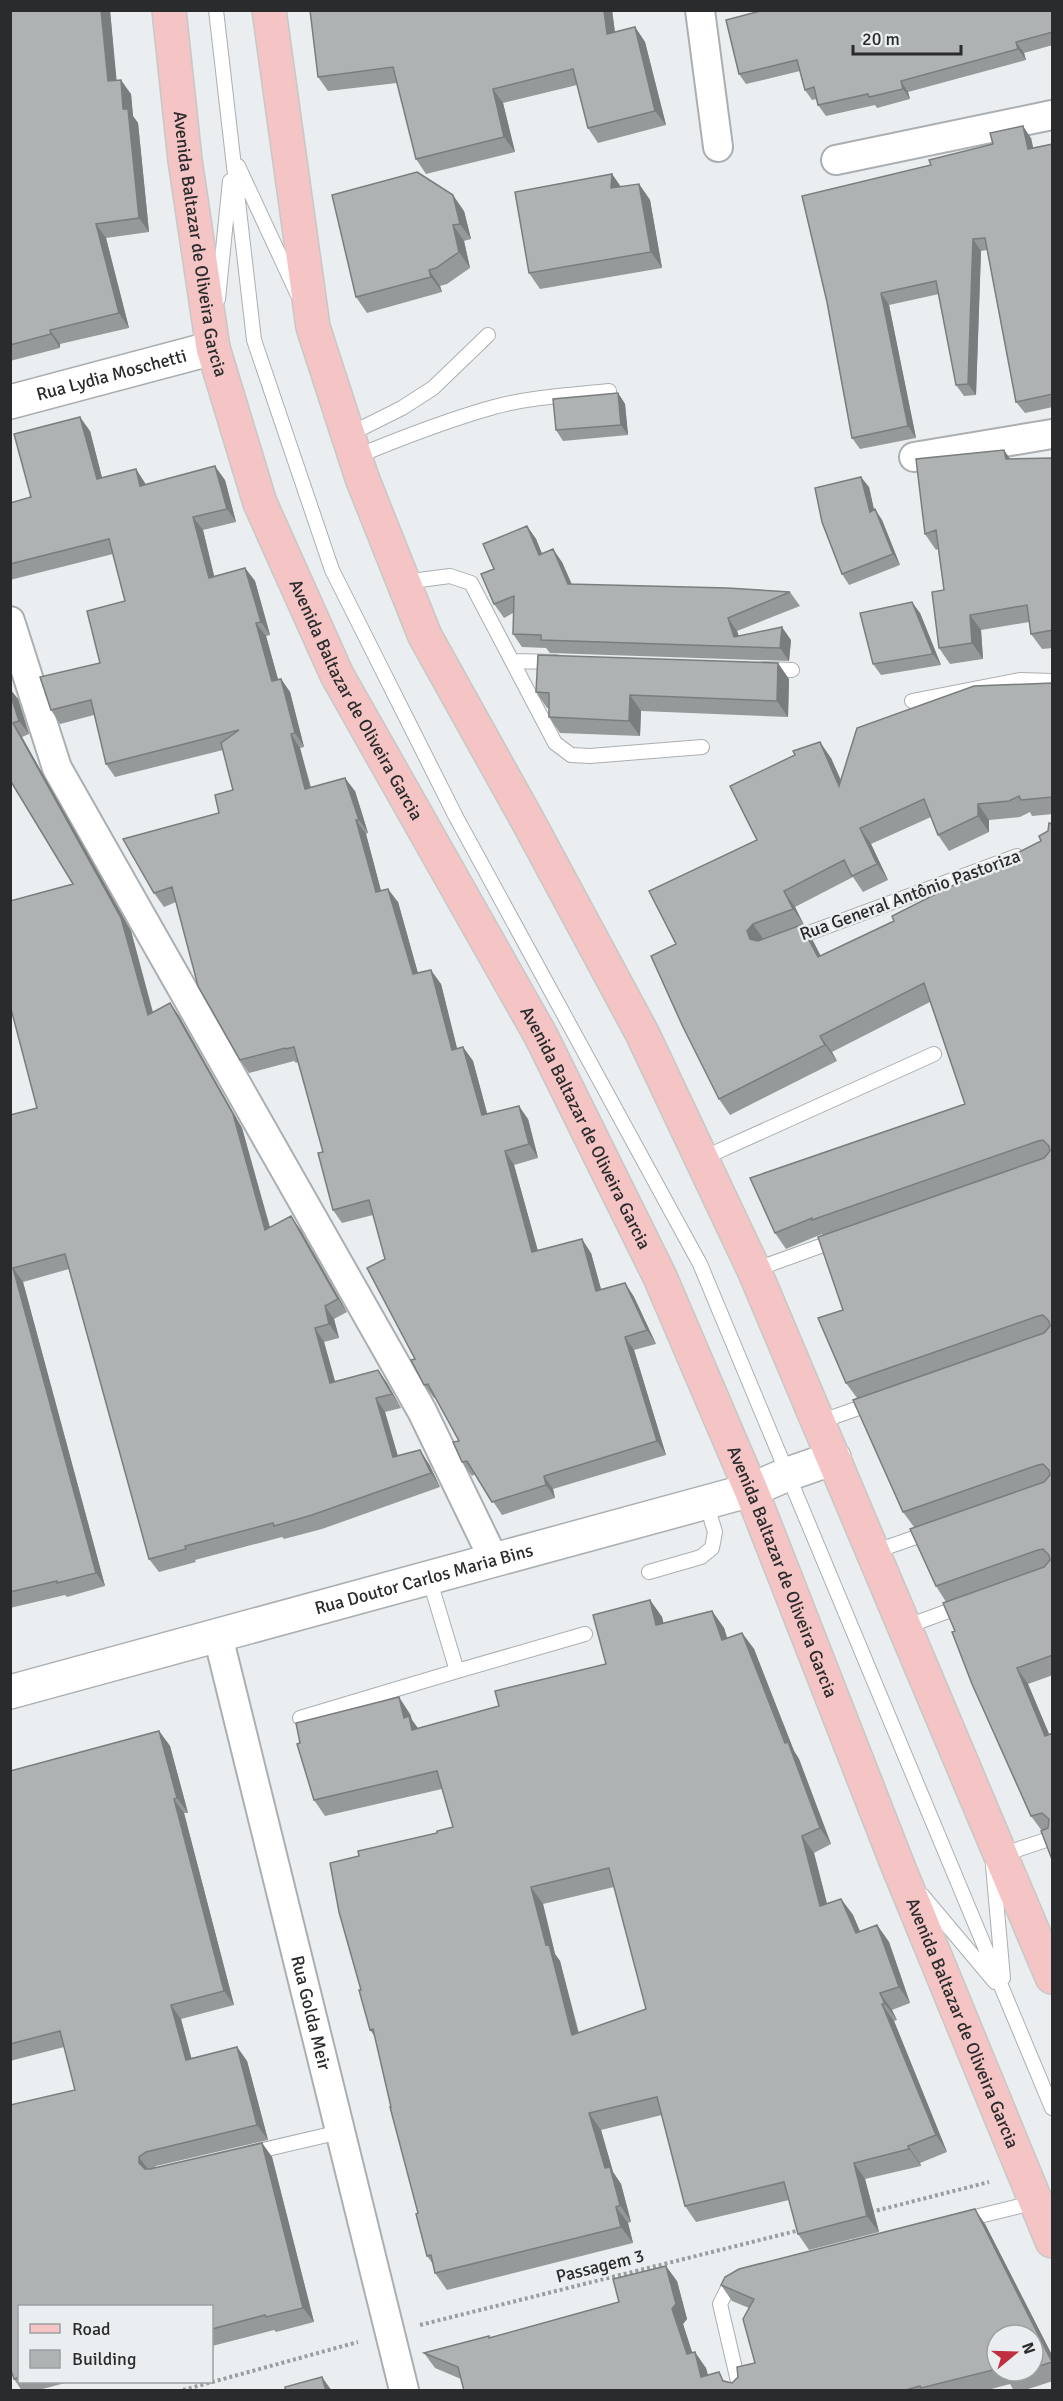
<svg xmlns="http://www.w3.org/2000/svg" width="1063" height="2401" font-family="Signika,sans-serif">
<rect width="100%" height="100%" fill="#eaeef0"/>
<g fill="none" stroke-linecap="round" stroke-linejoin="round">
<g stroke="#abafb1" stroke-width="16">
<path id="lane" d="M216 10 254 340 332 570 456 817 700 1264 1052 2108
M238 166 297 293
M218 299 230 181
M348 435 402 408 433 388 488 335
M355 457C401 438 447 420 494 407 531 397 570 395 609 391
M404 582 450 576 471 583 555 743 571 755 590 756 702 747
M513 661 556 662
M764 669 792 670
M912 701 1020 680 1052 681
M790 940 1017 856
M701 1159 934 1054
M754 1270 837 1240
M819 1422 873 1403
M873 1552 931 1532
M649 1572 701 1557 712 1548 715 1532 706 1502
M905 1627 962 1606
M457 1671 585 1634
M300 1718 457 1671 429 1578
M1001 1855 1052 1838
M993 1866 1003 1978
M922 1895 995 1982
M250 2153 340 2132
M963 2220 1036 2202
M739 2281 729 2286 720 2304 740 2390"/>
</g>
<g stroke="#abafb1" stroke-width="32">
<g id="street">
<path d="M700 10 718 147"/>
<path d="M836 160 1052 115"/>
<path d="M914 457 1052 434"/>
<path d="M10 621 57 768 422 1411 494 1560"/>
<path id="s1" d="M218 1636 404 2390"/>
</g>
</g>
<g stroke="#abafb1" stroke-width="36">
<g id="secondary">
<path id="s2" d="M10 402 213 348"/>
<path id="s3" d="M10 1692 751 1490 788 1474 834 1458"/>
</g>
</g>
<g stroke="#c7c8c8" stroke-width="36">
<g id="primary">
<path id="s4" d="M169 10 185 160 213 348 260 503 337 675 541 1036 660 1277 751 1490 898 1866 1052 2241"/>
<path d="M269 10 313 327 362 478 425 636 529 823 642 1033 754 1270 1052 1977"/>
</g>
</g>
<path stroke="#9b9ea0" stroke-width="4" stroke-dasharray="3 3" stroke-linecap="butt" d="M871 2212 989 2182
M420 2325 800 2230
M183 2390 358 2342"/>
<use href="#lane" stroke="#fff" stroke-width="14"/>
<use href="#street" stroke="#fff" stroke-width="28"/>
<use href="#secondary" stroke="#fff" stroke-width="33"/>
<use href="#primary" stroke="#f5c4c4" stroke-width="33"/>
</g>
<path fill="#96999a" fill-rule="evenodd" d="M10 10H110L116 81 131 94 133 116 138 123 149 232 106 238 129 328 60 344V348L10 361Z
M310 10H612L615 32 635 27 645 42 666 125 598 143 588 128 577 85 503 103 515 152 426 174 416 159 397 83 328 91 318 77Z
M1053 10V45L1024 53 1026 60 908 92 910 99 877 108 875 105 826 116 818 105 817 99 812 100 805 90 800 71 746 84 739 74 726 20Z
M1031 138 1033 148 1053 144V407L1025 413 1016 402 987 250 981 251 976 395 964 396 956 385 939 294 889 305 916 438 860 449 852 438 827 302 931 165Z
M612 174 621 187 639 184 650 200 662 268 540 289 529 273Z
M464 211 471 239 464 241 470 268 447 284 440 286 442 292 367 313 356 297Z
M618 393 625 404 628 435 563 441 556 430Z
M90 431 102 478 136 469 145 484 225 480 236 522 203 530 214 576 245 568 255 581 270 635 266 636 278 679H281L290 692 304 747 300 748 311 787 355 791 368 833 366 834 381 891 398 902 418 973 441 984 457 1049 463 1047 473 1061 487 1113 528 1119 538 1158 514 1165 538 1251 591 1253 601 1289 625 1283 634 1297 656 1344 634 1350 666 1455 553 1489 555 1498 502 1515 475 1474 472 1476 462 1462 459 1441 435 1398H434L424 1385 415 1359 385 1259 373 1215 342 1223 333 1210 323 1152 298 1062 296 1063 294 1061 249 1073 240 1060 176 902 164 907 154 893 219 813 233 790 223 750 115 777 106 764 94 715 60 724 51 710 100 663 125 601 113 554 10 580V503L31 497Z
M1053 458V648L1042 649 1031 634 1029 622 981 630 983 659 950 664 939 648 944 590 938 549 936 550 925 534 1011 459Z
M869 487 874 510 882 520 900 565 849 585 842 574Z
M527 526 536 539 542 554 562 562 572 584 790 592 800 606 737 631 739 636 791 640 789 661 550 653 546 648 522 647 513 634V613L504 618 494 604V569Z
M920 613 941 665 881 675 873 664Z
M789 679 788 717 641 711 640 736 560 733 549 717V708H547L536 692Z
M1052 683 1053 814 1032 816 1030 812 1020 817 989 820V832L949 851 938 835 931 817 871 844 888 880 863 892 853 877 795 907 804 925H802L813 941 821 956 894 921 1041 841 1053 824V1675L1028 1684 1049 1735 1053 1862 1042 1831 1031 1816 955 1631 946 1602 936 1586 914 1527 903 1512 857 1398 846 1383 843 1310 823 1235 822 1234 786 1249 775 1233 965 1104 930 1002 832 1052 837 1061 730 1115 719 1099 676 944 757 840 831 758 841 780Z
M10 689 18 699 29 734 22 737 131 931 153 1012 170 1003 179 1016 242 1128 270 1227 300 1229 347 1312 334 1319 339 1338 324 1342 335 1381 378 1370 387 1383 401 1408 385 1412 398 1456 429 1464 440 1487 322 1529 284 1539 282 1537 195 1560 196 1562 159 1572 149 1559 69 1269 23 1282 105 1586 67 1597 65 1595 10 1608V1115L37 1108 13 1016 10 1017V901L73 884 10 780Z
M650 1600 662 1617 663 1623 712 1611 724 1628 727 1638 742 1633 754 1649 794 1751 799 1759 831 1844 814 1853 827 1904 841 1899 853 1915 860 1931 877 1925 889 1942 910 2003 892 2010 897 2020 894 2021 947 2152 920 2163 921 2166 865 2179 879 2232 809 2250 798 2234 789 2200 696 2222 685 2206 662 2115 601 2130 613 2172 621 2184 631 2222 628 2223 633 2243 447 2290 435 2273 433 2264 427 2256 418 2213 391 2107 375 2037 370 2030 361 1990 359 1856 437 1833 453 1827 442 1789 325 1816 314 1800 410 1714 412 1720 418 1728 499 1706 606 1664ZM614 1887 646 2009 579 2033 560 1961 555 1954 543 1904Z
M159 1731 170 1746 188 1813H184L234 2005 181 2019 191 2058 237 2047 247 2061 268 2140 156 2166 154 2168 262 2143 272 2157 314 2322 276 2332 274 2330 212 2346V2307H20V2382H69L35 2391H22L14 2379 10 2367V2105L75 2090 64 2047 10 2061V1771Z
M985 2224 1053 2357V2381L1022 2391H1014L1010 2384 984 2391H464L461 2379 435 2368 424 2353 491 2338 619 2302 677 2281 687 2319 683 2324 692 2353 706 2368 708 2375 732 2383 755 2363 749 2308 732 2301 721 2285ZM997 2335H1033V2371H997Z"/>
<path fill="#7a7d7d" d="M101 10H110L118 95 108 81Z
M604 10H612L617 49 607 34Z
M635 27 645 42 666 125 655 111Z
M1016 42 1024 53 1026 60 1018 49Z
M121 80 131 94 133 116 138 123 149 232 139 218 123 109Z
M901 81 908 92 910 99 903 89Z
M493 89 503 103 515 152 504 137Z
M1023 126 1031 138 1036 160 1028 149Z
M612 174 623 190 611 188Z
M639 184 650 200 662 268 651 252Z
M453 195 464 211 471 239 460 224Z
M96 224 106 238 129 328 119 313Z
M453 225 464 241 470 268 459 252Z
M973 239 981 251 976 395 968 384Z
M429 270 440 286 442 292 431 277Z
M881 293 889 305 916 438 908 426Z
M50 330 60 344V348L51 334Z
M618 393 625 404 628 435 621 425Z
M80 417 90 431 106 493 97 479Z
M1004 450 1015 466 1006 459Z
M215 466 225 480 236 522 227 509Z
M136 469 145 483 149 500 140 486Z
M861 477 869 487 877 523 870 512Z
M875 509 882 520 900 565 893 554Z
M193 517 203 530 218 592 209 578Z
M527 526 536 539 548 568 539 555Z
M553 549 562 562 577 598 568 584Z
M245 568 255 581 270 635 261 622Z
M912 602 920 613 941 665 933 654Z
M970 615 981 630 983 659 972 643Z
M728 618 737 631 742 646 734 637Z
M256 623 266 636 282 694 272 681Z
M782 627 791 640 789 661 780 648Z
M778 663 789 679 788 717 777 701Z
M281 679 290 692 304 747 295 733Z
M10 689 18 699 29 734 19 721 10 697Z
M630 695 641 711 640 736 629 721Z
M13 723 22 737 131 931 157 1029 148 1015Z
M291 734 300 748 314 802 305 789Z
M820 742 831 758 850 802 839 786Z
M345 778 355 791 368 833 359 820Z
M978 804 989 820V832L978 816Z
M356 820 366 834 385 906 376 892Z
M860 828 871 844 888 880 877 864Z
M388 889 398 902 422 988 413 974Z
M784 891 795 907 804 925 793 909Z
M753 924 764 940 758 947 750 939 747 931Z
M801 925 813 941 829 973 818 957Z
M431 970 441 984 461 1064 452 1050Z
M170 1003 179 1016 242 1128 274 1243 265 1230Z
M820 1036 832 1052 837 1061 825 1045Z
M463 1047 473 1061 491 1128 482 1115Z
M519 1106 528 1119 538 1158 529 1144Z
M505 1151 514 1165 542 1266 532 1252Z
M291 1216 300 1229 347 1312 338 1299Z
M582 1239 591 1253 605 1304 596 1291Z
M13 1268 23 1282 105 1586 96 1573Z
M625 1283 634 1297 656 1344 647 1330Z
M325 1306 334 1319 339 1338 329 1324Z
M315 1328 324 1342 339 1396 330 1383Z
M625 1337 634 1350 666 1455 657 1441Z
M378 1370 387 1383 401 1408 392 1394Z
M376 1398 385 1412 402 1471 393 1457Z
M420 1450 429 1464 440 1487 431 1473Z
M544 1476 553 1489 555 1498 546 1485Z
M650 1600 662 1617 668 1641 656 1625Z
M712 1611 724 1628 733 1656 722 1640Z
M742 1633 754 1649 794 1751 799 1759 831 1844 820 1828Z
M1017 1668 1028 1684 1053 1743 1045 1736Z
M399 1697 410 1714 412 1720 421 1733 424 1746 404 1718Z
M159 1731 170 1746 188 1813 177 1798Z
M174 1799 184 1813 234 2005 224 1991Z
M802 1836 814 1853 832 1923 820 1906Z
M531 1887 543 1904 555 1954 560 1961 583 2052 572 2035 546 1945Z
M841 1899 853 1915 867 1949 856 1933Z
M877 1925 889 1942 910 2003 899 1987Z
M880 1993 892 2010 897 2020 885 2004Z
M882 2004 894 2021 947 2152 936 2135Z
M171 2005 181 2019 196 2075 186 2060Z
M237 2047 247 2061 268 2140 257 2125Z
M589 2113 601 2130 613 2172 621 2184 631 2222 620 2205 605 2168Z
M262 2143 272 2157 314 2322 303 2308Z
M908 2146 920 2163 921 2166 909 2149Z
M139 2157 150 2172 149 2178 139 2163Z
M854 2163 865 2179 879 2232 867 2216Z
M616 2207 628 2223 633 2243 621 2227Z
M975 2209 985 2224 1053 2357V2362Z
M666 2266 677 2281 687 2319 683 2324 698 2370 687 2354 672 2309Z
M695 2352 706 2368 712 2391 701 2377Z
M322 2377 332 2391H326Z"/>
<path fill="#aeb2b3" stroke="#7a7d7d" stroke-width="1.5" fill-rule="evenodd" d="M10 10H101L108 81 121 80 123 109H128L139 218 96 224 119 313 50 330 51 334 10 345Z
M310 10H604L607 34 635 27 655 111 588 128 573 69 493 89 504 137 416 159 393 67 318 77Z
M764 10H1053V32L1016 42 1018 49 901 81 903 89 869 97 868 94 818 105 814 87 805 90 797 60 739 74 726 20Z
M1023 126 1028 149 1053 144V394L1016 402 985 238 973 239 968 384 956 385 936 281 881 293 908 426 852 438 827 302 802 196 931 165 929 160 993 144 990 133Z
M417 172 453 195 460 224 453 225 459 252 436 268 429 270 431 277 356 297 332 195Z
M612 174 611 188 639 184 651 252 529 273 515 192Z
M618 393 621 425 556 430 553 399Z
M80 417 97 479 136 469 140 486 215 466 227 509 193 517 209 578 245 568 261 622 256 623 272 681 281 679 295 733 291 734 305 789 345 778 359 820H356L376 892 388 889 413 974 431 970 452 1050 463 1047 482 1115 519 1106 529 1144 505 1151 532 1252 582 1239 596 1291 625 1283 647 1330 625 1337 657 1441 544 1476 546 1485 492 1502 467 1461 462 1462 453 1442 459 1441 428 1384 424 1385 411 1360 415 1359 367 1268 385 1259 369 1200 333 1210 318 1153 323 1152 294 1047 286 1049 285 1048 240 1060 198 986 172 887 154 893 123 839 219 813 215 795 233 790 221 743 239 730 106 764 91 700 51 710 40 677 100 663 87 611 125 601 109 539 10 564V503L31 497 14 434Z
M1004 450 1006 459 1053 458V630L1031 634 1027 605 970 615 972 643 939 648 932 592 944 590 936 530 925 534 916 459Z
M861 477 870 512 875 509 893 554 842 574 822 522 815 488Z
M527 526 539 555 553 549 568 584 727 588 790 592 728 618 734 637 782 627 780 648 541 640V635L513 634 514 596 494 604 481 574 494 569 483 544Z
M912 602 933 654 873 664 860 613Z
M538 655 778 663 777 701 630 695 629 721 549 717V693L536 692Z
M1052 683 1053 797 1021 800 1019 796 1009 801 978 804V816L938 835 924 799 860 828 877 864 852 876 844 860 784 891 793 909 753 924 747 931 750 939 758 941 801 925 818 957 894 921 892 916 1041 841 1039 836 1048 831 1049 823 1053 824V1655L1017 1668 1045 1736 1053 1733V1862L1041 1831 1048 1828 1049 1819 1042 1813 1031 1816 972 1684 952 1632 955 1631 943 1603 1044 1567 1050 1560 1049 1555 1043 1549 1038 1550 936 1586 910 1529 1044 1482 1050 1475 1049 1470 1043 1464 1038 1465 903 1512 853 1400 1044 1333 1050 1326 1049 1321 1043 1315 1038 1316 846 1383 818 1318 843 1310 818 1237 1044 1158 1050 1151 1049 1146 1043 1140 1038 1141 812 1220V1218L775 1233 750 1178 965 1104 924 983 820 1036 825 1045 719 1099 683 1027 651 956 676 944 649 891 757 840 730 786 795 755 793 751 820 742 839 786 857 728 974 686Z
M10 693 19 721 13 723 121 918 148 1015 170 1003 233 1114 265 1230 291 1216 338 1299 325 1306 329 1324 315 1328 330 1383 378 1370 392 1394 376 1398 393 1457 420 1450 431 1473 312 1515 274 1526 273 1523 185 1546 186 1549 149 1559 65 1254 13 1268 96 1573 57 1583V1581L10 1592V1115L37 1108 10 1005V901L73 884 10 780Z
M650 1600 656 1625 712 1611 722 1640 742 1633 785 1743 788 1742 820 1828 802 1836 820 1906 841 1899 856 1933 877 1925 899 1987 880 1993 885 2004H882L936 2135 908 2146 909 2149 854 2163 867 2216 798 2234 784 2182 685 2206 657 2097 589 2113 605 2168 610 2167 620 2205 616 2207 621 2227 435 2273 431 2255 427 2256 416 2214 418 2213 390 2107H391L373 2029 370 2030 359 1990H361L339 1912 330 1863 359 1856 358 1851 437 1833V1831L453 1827 437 1771 314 1800 297 1744 300 1743 296 1723 399 1697 404 1718 409 1716 412 1730 499 1706 495 1691 606 1664 593 1615ZM609 1868 646 2009 572 2035 549 1944 546 1945 531 1887Z
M159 1731 177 1798 174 1799 224 1991 171 2005 186 2060 237 2047 257 2125 146 2152 139 2157V2163L145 2169H150L262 2143 303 2308 266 2317 265 2315 212 2329V2307H20V2377L14 2379 10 2367V2105L75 2090 60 2031 10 2044V1771Z
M975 2209 1052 2362 1033 2368V2335H997V2369L921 2388 920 2386 902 2391H464L458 2367 424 2353 489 2336V2338L619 2302 613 2279 666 2266 676 2304 672 2309 687 2354 695 2352 701 2377 719 2372 723 2381 732 2383 738 2377 737 2367 755 2363 743 2319 754 2299 721 2285 725 2277 739 2269Z
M1003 2371H1024L1005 2377Z
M322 2377 326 2391H282L285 2390V2387Z"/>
<g text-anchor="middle" stroke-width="5" stroke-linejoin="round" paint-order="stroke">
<g font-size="18" fill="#292b2c" stroke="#eaeef0">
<text dy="6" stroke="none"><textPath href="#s4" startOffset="236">Avenida Baltazar de Oliveira Garcia</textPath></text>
<text dy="6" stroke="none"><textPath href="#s2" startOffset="105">Rua Lydia Moschetti</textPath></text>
<text dy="6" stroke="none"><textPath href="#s4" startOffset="722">Avenida Baltazar de Oliveira Garcia</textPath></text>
<text transform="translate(910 895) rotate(-20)" y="6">Rua General Antônio Pastoriza</text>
<text dy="6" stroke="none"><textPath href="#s4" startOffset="1208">Avenida Baltazar de Oliveira Garcia</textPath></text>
<text dy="6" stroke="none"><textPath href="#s4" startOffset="1694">Avenida Baltazar de Oliveira Garcia</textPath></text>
<text dy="6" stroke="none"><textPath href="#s3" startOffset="429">Rua Doutor Carlos Maria Bins</textPath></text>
<text dy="6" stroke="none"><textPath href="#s1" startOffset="388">Rua Golda Meir</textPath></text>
<text dy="6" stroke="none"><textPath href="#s4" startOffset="2180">Avenida Baltazar de Oliveira Garcia</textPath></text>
<text transform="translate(600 2266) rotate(-14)" y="6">Passagem 3</text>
</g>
</g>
<rect width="1063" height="2401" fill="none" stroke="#292b2c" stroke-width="24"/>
<rect x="18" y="2305" width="195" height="78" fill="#eaeef0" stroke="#9da0a2" stroke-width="1.5"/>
<rect x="30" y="2324" width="30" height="9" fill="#f5c4c4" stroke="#9da0a2" stroke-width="1.5"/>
<text x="72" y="2335" font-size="18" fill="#292b2c">Road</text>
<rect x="30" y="2350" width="30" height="18" fill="#aeb2b3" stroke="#9da0a2" stroke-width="1.5"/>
<text x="72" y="2365" font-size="18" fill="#292b2c">Building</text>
<g transform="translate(1015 2353) rotate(71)"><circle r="28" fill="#eaeef0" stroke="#9da0a2" stroke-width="1.5"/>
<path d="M0-4.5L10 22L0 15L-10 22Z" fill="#bf2f3f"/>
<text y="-9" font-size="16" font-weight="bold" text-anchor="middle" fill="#292b2c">N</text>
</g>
<path d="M853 45v9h108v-9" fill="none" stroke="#292b2c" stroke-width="3"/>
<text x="862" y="45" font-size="18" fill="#292b2c" stroke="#eaeef0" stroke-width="4.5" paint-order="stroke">20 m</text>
</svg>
